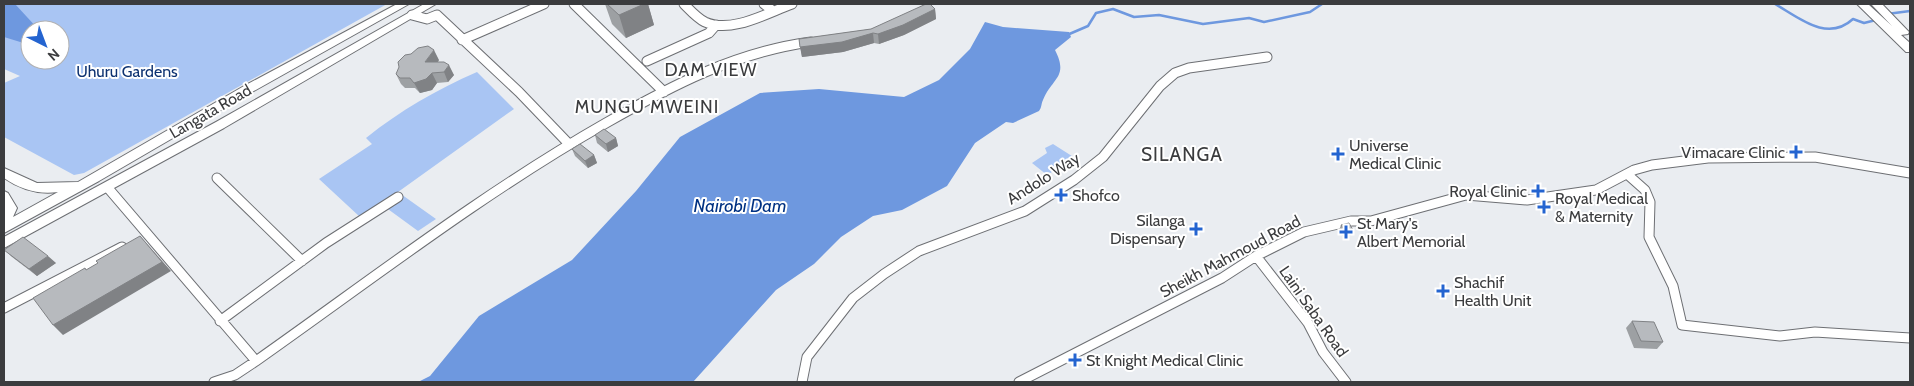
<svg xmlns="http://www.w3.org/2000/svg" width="1914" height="386" font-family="Cabin,sans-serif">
<rect width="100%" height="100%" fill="#eaedf1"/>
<path fill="#a9c5f3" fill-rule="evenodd" d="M4 4H387L84 173 74 175 4 137V83L20 76 4 69ZM30 30H60V60H30Z
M477 72 514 109 398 192 436 219 418 231 381 204 360 217 319 179 372 144 366 138C401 110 436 90 477 72Z
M1053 144 1075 158 1047 175 1032 163 1047 153 1045 148Z"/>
<path fill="#6e98df" d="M4 4H15L39 30H30V45L4 37Z
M985 22 1003 27 1069 32 1071 37 1055 50C1069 77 1052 78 1043 100 1041 104 1042 107 1039 111L1013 123 1006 122 975 143 947 186 902 210 873 216 841 237 814 264 776 290 693 382H418L430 376 479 316 572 260 636 191 680 137 760 93 819 89 904 97 939 80 970 49Z"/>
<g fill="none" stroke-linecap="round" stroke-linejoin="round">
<path stroke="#6e98df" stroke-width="2.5" d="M1775 4C1798 17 1827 43 1853 19L1864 23 1876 20
M1887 14 1910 11
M1067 35 1088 26 1096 13 1113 9 1134 17 1159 15 1203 24 1249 18 1264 22 1310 12 1322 4"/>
<g stroke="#6d6f73" stroke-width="11">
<path id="street" d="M574 4 664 92
M684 4C690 10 697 18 705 22 731 34 767 13 792 4
M764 4 772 10
M412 15 427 19 437 15
M437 15 519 92 568 143
M462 40 544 4
M647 61 709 33 716 25
M1627 174 1645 190 1650 202 1649 237 1673 286 1682 325 1780 336 1815 332 1910 338
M217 178 302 261
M108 188 256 361C371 280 483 193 606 123 671 86 735 52 811 42
M1256 256 1308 323 1323 352 1346 382
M4 308 122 247
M220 321 326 243 398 197
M214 382 235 375 256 361
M802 382 807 357 853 298 884 274 919 251 1025 211 1074 180 1103 157 1160 86 1175 73 1189 68 1267 57
M1019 382 1222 278 1256 256 1304 232 1351 221H1371L1466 195 1527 200 1596 190 1634 170 1652 165 1708 158 1815 157 1910 173"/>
</g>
<g stroke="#6d6f73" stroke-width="2">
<path id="secondary" d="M397 4H409L252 92 99 181 4 233V191L8 193 17 208 13 217 58 192C38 195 20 189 4 178V168L37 183 78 182 244 86Z
M424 4H436L224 128 4 248V237L216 122Z
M1857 4H1868L1892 26 1871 4H1882L1909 32 1908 34 1901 35 1910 43V52H1906Z"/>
</g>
<use href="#street" stroke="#fff" stroke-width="9"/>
<use href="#secondary" fill="#fff" fill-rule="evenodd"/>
</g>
<path fill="#9da0a3" d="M605 4H648L654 25 626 38 612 24Z
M935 9 936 19 904 35 879 44 874 43 843 52 802 57 799 39 871 29Z
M439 60 438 62 454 75 448 82 437 83 432 90 420 93 415 88H405L401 84 396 74Z
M595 135 616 138 618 146 608 152 597 143Z
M572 149 594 155 597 163 588 168 575 156Z
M1341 225 1353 230 1351 235 1343 236 1339 230Z
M4 249 56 263 37 276 12 257Z
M1632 321 1663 342 1657 349 1634 348 1626 328Z"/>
<path fill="#808285" d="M644 4H648L654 25 626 38 619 15Z
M935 9 936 19 904 35 879 44 878 34Z
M873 33 874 43 843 52 802 57 800 47Z
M434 50 439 60 430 72 425 62Z
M449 65 454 75 448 82 444 72Z
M432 73 437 83 432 90 420 93 414 83Z
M616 138 618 146 608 152 606 144Z
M594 155 597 163 588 168 585 161Z
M140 236 171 271 63 335 53 325Z
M48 256 56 263 37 276 29 269Z"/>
<path fill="#b7babe" stroke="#808285" d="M607 4H644L619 15Z
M926 4H930L935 9 903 25 878 34 873 33 842 42 800 47 799 39 871 29Z
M428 46 434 50 425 62H444L449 65 444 72 432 73 426 79 414 83 410 78H400L396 74 399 67 398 62 405 55 411 54 418 48Z
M604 129 616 138 606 144 595 135Z
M580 144 594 155 585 161 572 149Z
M1349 223 1353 230 1345 231 1341 225Z
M140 236 162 262 53 325 33 298 85 268 86 270 98 263 96 261Z
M23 237 48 256 29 269 4 250Z
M1632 321 1654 322 1663 342 1641 341Z"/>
<g fill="#2464d0" stroke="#fff" stroke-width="2">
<path d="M1793.5 144.5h5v5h5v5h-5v5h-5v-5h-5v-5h5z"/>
<path d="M1335.5 146.5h5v5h5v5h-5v5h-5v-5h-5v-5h5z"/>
<path d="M1535.5 183.5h5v5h5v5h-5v5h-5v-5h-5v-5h5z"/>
<path d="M1058.5 187.5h5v5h5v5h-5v5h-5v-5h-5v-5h5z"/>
<path d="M1541.5 199.5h5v5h5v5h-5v5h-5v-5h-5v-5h5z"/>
<path d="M1193.5 221.5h5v5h5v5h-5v5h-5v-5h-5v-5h5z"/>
<path d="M1343.5 224.5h5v5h5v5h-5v5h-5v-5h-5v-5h5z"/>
<path d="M1440.5 283.5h5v5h5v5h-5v5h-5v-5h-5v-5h5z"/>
<path d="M1072.5 352.5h5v5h5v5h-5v5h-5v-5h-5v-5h5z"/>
</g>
<g text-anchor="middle" stroke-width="4" stroke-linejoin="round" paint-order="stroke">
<g font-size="16" fill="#0d3271" stroke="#fff">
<text x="127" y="77">Uhuru Gardens</text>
</g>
<g font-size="16" fill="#3b3c3e" stroke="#fff">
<text transform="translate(210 111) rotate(-30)" y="6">Langata Road</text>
<text transform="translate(1043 178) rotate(-32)" y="6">Andolo Way</text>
<text transform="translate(1230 256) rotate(-28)" y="6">Sheikh Mahmoud Road</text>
<text transform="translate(1314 311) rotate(55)" y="6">Laini Saba Road</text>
</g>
<g font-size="16" fill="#3b3c3e" stroke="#fff" text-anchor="start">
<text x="1349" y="151">Universe<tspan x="1349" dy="18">Medical Clinic</tspan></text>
<text x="1785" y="158" text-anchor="end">Vimacare Clinic</text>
<text x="1527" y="197" text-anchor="end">Royal Clinic</text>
<text x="1072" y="201">Shofco</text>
<text x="1555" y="204">Royal Medical<tspan x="1555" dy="18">&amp; Maternity</tspan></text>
<text x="1185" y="226" text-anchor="end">Silanga<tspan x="1185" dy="18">Dispensary</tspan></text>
<text x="1357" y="229">St Mary's<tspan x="1357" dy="18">Albert Memorial</tspan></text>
<text x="1454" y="288">Shachif<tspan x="1454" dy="18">Health Unit</tspan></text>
<text x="1086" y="366">St Knight Medical Clinic</text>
</g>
<g font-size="18" letter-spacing="1" fill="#3b3c3e" stroke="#fff">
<text x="711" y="76">DAM VIEW</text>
<text x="647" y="113">MUNGU MWEINI</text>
</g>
<g font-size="18" font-style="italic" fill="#003182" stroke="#fff">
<text x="740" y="212">Nairobi Dam</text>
</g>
<g font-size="19" letter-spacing="1" fill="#3b3c3e" stroke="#fff">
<text x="1182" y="161">SILANGA</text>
</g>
</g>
<rect width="1914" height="386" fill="none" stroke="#3b3c3e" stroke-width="10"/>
<g transform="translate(45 45) rotate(138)"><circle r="24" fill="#ffffff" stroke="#b1b1b2"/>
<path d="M0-4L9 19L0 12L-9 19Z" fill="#2464d0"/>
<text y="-8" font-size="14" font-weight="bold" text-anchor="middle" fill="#3b3c3e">N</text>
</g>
</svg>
